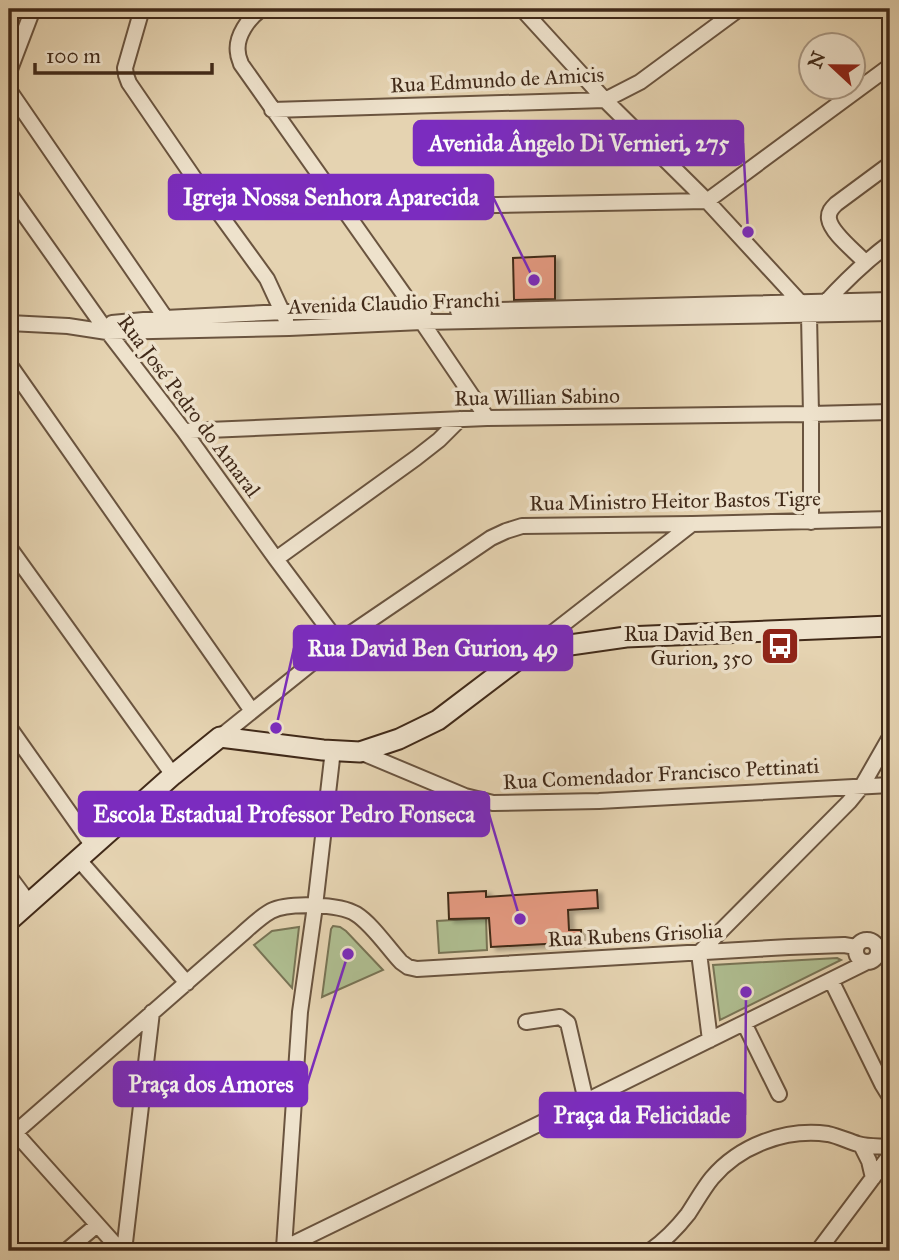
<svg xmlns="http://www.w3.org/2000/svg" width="899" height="1260" font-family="'IM FELL Great Primer',serif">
<defs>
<filter id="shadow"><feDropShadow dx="5" dy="3" stdDeviation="2" flood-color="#0004"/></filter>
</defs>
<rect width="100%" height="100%" fill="#e5d3b1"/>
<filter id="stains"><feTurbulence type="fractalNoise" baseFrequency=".00286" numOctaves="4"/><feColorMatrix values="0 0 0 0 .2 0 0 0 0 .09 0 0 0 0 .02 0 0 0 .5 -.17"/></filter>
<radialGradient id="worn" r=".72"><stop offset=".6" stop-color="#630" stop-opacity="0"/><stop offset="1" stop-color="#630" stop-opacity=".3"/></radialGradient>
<path fill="#afbe91" stroke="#787455" stroke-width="2" d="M486 918 487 950 439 953 437 921Z
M333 926 340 927 346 931 383 970 322 997 331 929Z
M299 927 292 988 254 945 272 931Z
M837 958 841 960 720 1020 713 965Z"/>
<path fill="#e39980" stroke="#412a19" stroke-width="2" filter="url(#shadow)" d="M555 256V299L514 300 513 258Z
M597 890 598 908 568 910 569 930H581V942L491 947 489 918 449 919 448 893 486 891V897Z"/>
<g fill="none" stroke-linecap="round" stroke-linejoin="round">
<g stroke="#6a543f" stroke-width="18">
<path id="street" d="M142 9 125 68 126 75 129 83 203 191 267 279 286 320
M262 9C249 17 235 37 238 53 238 57 240 60 241 64L417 313 422 322 487 418
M522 9 605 100 707 201 800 302 809 315 811 414V522
M9 72 33 9
M9 90 169 323
M272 110 605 100 640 82 739 9
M9 193 101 323 184 431 276 559 338 642
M343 208 707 201 890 66
M865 262C855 251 831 233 829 219 828 212 832 208 836 204L890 164
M824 307 825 303C845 281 866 261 890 243
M458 311 890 300
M9 323 68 326 107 332 289 328 422 322 890 313
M112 323 165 318 284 312H424
M9 364 252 711
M184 431 487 418 811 414 890 412
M9 547 173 775
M276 559 416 458 439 440 460 419
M529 651 692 524
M9 727 93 846
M220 737 338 642 491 538 506 531 522 526 692 524 890 519
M360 752 465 796 493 803 599 801 890 785
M79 860 187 983
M9 876 29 903
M856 951a11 11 0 1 1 22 0a11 11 0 1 1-22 0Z
M831 980 882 1084 890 1097
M526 1022 560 1017 568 1023 586 1101
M744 1023 779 1094
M710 1040 699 953 849 802 862 786 890 737
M10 1127 121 1251
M9 1138 241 935C250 927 260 917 271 911 288 902 340 904 356 914 372 924 388 948 401 962L408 967 417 969 789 947 844 945 856 947
M861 1145 869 1161 873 1178
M284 1248 300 1012 315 906 333 750
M66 1251 97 1225
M124 1251 152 1012
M278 1251 586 1101 867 962
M650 1251C664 1241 677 1228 688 1214 696 1202 703 1189 712 1178 739 1146 785 1128 828 1134 838 1136 848 1141 858 1144 868 1147 880 1146 890 1147
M818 1251 890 1155"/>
</g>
<g stroke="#412a19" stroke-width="23">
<path id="secondary" d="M9 921 173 775 220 737 323 750 360 752 399 739 438 720 525 654 570 645 626 637 890 626"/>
</g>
<use href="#street" stroke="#eee2cc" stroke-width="14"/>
<use href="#secondary" stroke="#eee2cc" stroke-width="19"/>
</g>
<defs>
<g id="bus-square" transform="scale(2.0125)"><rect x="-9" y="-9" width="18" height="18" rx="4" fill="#8f2418" stroke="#eee2cc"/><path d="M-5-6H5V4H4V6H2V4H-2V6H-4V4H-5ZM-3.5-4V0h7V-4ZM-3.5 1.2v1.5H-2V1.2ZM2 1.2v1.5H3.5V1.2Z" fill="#fff"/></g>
</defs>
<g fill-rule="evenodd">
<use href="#bus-square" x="780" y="646"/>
</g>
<g text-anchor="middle" stroke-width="7" stroke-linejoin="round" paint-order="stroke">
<g font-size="21" fill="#412a19" stroke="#eee2cc">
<text transform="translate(497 80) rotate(-3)" y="7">Rua Edmundo de Amicis</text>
<text transform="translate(394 303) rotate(-2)" y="7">Avenida Claudio Franchi</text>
<text transform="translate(537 397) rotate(-1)" y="7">Rua Willian Sabino</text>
<text transform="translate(189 406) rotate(53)" y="7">Rua José Pedro do Amaral</text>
<text transform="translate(675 501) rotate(-1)" y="7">Rua Ministro Heitor Bastos Tigre</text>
<text transform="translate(661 774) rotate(-3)" y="7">Rua Comendador Francisco Pettinati</text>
<text transform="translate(635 935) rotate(-3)" y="7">Rua Rubens Grisolia</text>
</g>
<g font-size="21" fill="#412a19" stroke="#eee2cc" text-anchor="end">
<text x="753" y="641">Rua David Ben<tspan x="753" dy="24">Gurion, 350</tspan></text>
</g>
</g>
<path fill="none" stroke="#7b2cbf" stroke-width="2.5" d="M748 232L743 143M534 280L493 197M276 728L294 648M520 919L489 814M348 954L307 1084M746 992L745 1115"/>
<g fill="#7b2cbf" stroke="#eee2cc" stroke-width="2.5">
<circle cx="748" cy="232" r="7"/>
<circle cx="534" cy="280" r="7"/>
<circle cx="276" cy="728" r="7"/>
<circle cx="520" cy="919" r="7"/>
<circle cx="348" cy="954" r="7"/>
<circle cx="746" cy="992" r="7"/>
</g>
<g fill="#7b2cbf" stroke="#7b2cbf" stroke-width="2.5">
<rect x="414" y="121" width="329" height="44" rx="7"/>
<rect x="169" y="175" width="324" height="44" rx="7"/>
<rect x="294" y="626" width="278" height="44" rx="7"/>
<rect x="79" y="792" width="410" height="44" rx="7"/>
<rect x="114" y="1062" width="193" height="44" rx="7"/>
<rect x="540" y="1093" width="205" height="44" rx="7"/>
</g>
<g font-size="23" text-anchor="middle" font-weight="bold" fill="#fff">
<text x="579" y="151">Avenida Ângelo Di Vernieri, 275</text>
<text x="331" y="205">Igreja Nossa Senhora Aparecida</text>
<text x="433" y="656">Rua David Ben Gurion, 49</text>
<text x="284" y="822">Escola Estadual Professor Pedro Fonseca</text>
<text x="211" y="1092">Praça dos Amores</text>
<text x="642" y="1123">Praça da Felicidade</text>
</g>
<rect width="899" height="1260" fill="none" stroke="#e5d3b1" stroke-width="35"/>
<rect x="10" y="10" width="878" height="1239" fill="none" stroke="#412a19" stroke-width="3.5"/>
<rect x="18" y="18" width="864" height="1225" fill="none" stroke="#412a19" stroke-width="2"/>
<g transform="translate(832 66) rotate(292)"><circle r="33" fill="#eee2cc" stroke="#a99884" stroke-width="2"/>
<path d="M0-5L12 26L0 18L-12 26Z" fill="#8f2418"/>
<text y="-10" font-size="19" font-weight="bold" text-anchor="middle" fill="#412a19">N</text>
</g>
<path d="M35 63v10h177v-10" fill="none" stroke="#412a19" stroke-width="3.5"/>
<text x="46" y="63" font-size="21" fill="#412a19" stroke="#eee2cc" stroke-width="5" paint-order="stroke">100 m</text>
<rect width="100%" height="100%" filter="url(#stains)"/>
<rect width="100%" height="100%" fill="url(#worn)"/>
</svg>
